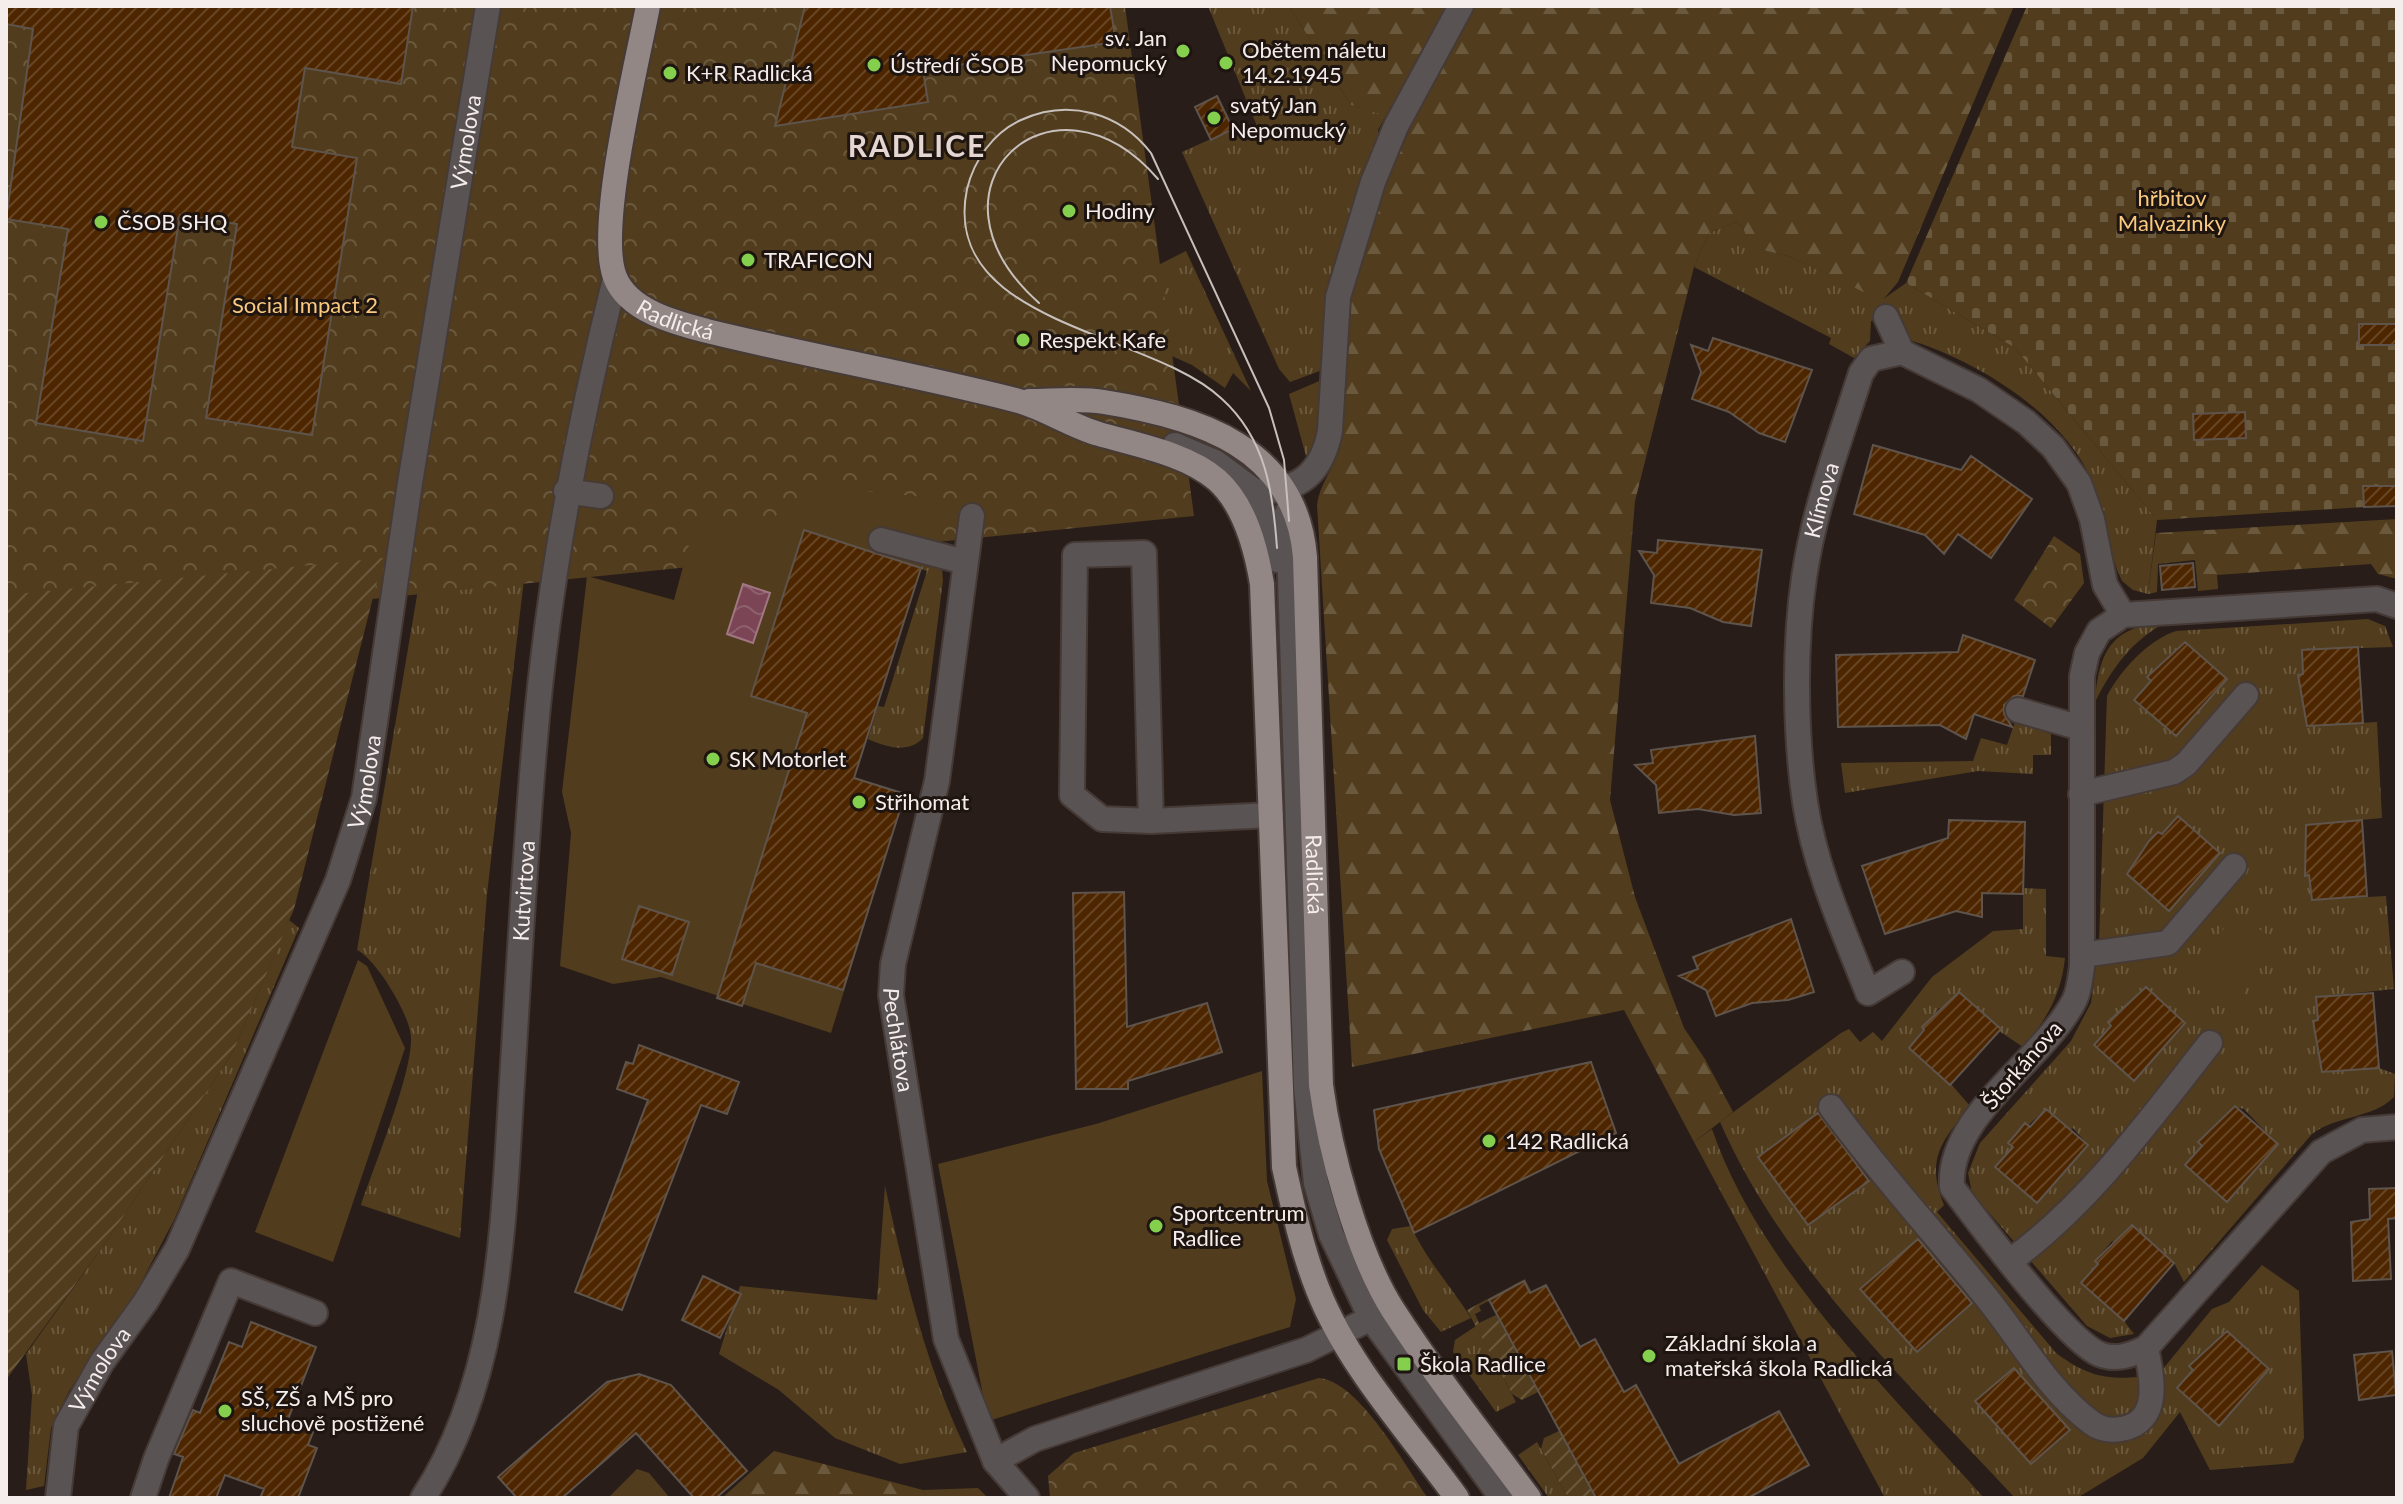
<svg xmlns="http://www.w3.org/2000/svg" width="2403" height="1504" font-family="Lato,sans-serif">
<defs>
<pattern id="grass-tufts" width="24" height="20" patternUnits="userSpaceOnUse" patternTransform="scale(2)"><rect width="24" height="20" fill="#513d1d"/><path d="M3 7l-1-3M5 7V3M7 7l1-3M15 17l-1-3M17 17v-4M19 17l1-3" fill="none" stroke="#6b593e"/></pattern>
<pattern id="forest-firs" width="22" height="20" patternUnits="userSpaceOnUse" patternTransform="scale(2)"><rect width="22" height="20" fill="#513d1d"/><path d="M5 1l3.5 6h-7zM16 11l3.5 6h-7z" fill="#6b593e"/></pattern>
<pattern id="cemetery-stones" width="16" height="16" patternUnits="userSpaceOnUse" patternTransform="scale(2)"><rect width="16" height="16" fill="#513d1d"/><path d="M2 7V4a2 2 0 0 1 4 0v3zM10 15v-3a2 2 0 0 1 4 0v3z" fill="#6b593e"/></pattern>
<pattern id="park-crowns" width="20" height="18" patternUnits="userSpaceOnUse" patternTransform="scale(2)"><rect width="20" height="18" fill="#513d1d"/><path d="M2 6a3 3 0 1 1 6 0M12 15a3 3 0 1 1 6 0" fill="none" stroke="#6b593e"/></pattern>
<pattern id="garden-furrows" width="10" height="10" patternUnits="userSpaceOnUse" patternTransform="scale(2)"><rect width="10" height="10" fill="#513d1d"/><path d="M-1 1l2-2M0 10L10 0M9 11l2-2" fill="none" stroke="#6b593e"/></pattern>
<pattern id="water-waves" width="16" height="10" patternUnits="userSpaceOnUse" patternTransform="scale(2)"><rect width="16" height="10" fill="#7b4555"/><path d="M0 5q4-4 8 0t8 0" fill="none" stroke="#8e606e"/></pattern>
<pattern id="building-hatch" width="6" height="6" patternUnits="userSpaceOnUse" patternTransform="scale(2)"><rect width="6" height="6" fill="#4d2600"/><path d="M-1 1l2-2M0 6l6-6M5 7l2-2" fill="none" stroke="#674625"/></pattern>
</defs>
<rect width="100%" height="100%" fill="#281d19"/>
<path fill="url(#grass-tufts)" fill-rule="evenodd" d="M1208 6H1289L1351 105 1386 115 1378 130 1380 143 1325 369 1290 382 1279 369 1182 152 1233 129 1261 136Z
M1736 222 1743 228 1752 247 1791 257 1882 300 1906 283 2015 348 2157 520 2148 594 2133 590 2122 581C2107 549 2106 514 2092 481 2063 413 1975 359 1906 339L1893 315 1871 321 1870 341 1854 358 1829 344 1831 338 1694 267 1709 233Z
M1186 251 1251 391 1233 373 1225 388 1192 365 1069 310Z
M1324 379 1320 434 1307 460 1289 394Z
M443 442 538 460 487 894 460 1238 361 1205C374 1166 412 1075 411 1038 411 1016 376 959 357 950Z
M878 554 942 569 943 580 923 738C908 754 886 747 868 739L878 706 884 707 927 571Z
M2368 619 2385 626 2393 647 2302 650 2303 674 2298 675 2307 726 2377 722 2382 818 2306 825 2305 875H2309L2312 900 2386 896 2394 989 2317 997 2318 1020 2313 1022 2322 1071 2379 1068 2395 1074 2394 1097C2372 1119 2337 1115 2312 1134L2184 1282 2174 1263 2133 1226 2116 1244 2112 1241 2095 1261 2124 1321 2134 1334 2110 1338 2087 1326 1972 1193 1968 1173 1980 1143 2071 1041 2091 1003 2099 944 2107 696C2121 670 2147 641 2176 631ZM2166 658 2226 679 2176 736 2134 700 2151 681 2148 677ZM2178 816 2220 853 2144 855 2141 851 2158 832 2162 834ZM2146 988 2185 1023 2134 1080 2108 1022ZM2235 1107 2244 1109 2277 1144 2185 1165 2202 1146 2198 1142ZM2046 1109 2070 1130 2073 1128 2088 1145 2037 1203 1996 1167 2013 1147 2009 1143Z
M2167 622C2133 639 2112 668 2095 702 2099 649 2113 626 2167 622Z
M2015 722 2051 734V755H2033V774L1978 771 1845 793 1841 763 1973 761 1981 738 2007 745Z
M2023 888 2046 889V956L2065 958C2061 995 2047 1019 2023 1047L1999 1031 1939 1008 1909 1048 1951 1084 1970 1106C1942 1141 1925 1159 1944 1205L1937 1212 2056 1353C2094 1381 2113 1380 2158 1375L2212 1309 2229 1302 2262 1265 2299 1291 2304 1438 2293 1463 2210 1470 2180 1412 2143 1458 2077 1498H2015C1907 1381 1785 1270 1720 1122L1841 1033 1849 1029 1860 1042 1873 1032 1882 1041 1932 977 1993 931 2023 929ZM1821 1111 1870 1179 1808 1225 1759 1157ZM1919 1239 1974 1301 1917 1352 1861 1289ZM2227 1331 2269 1369 2219 1426 2177 1389 2193 1370 2190 1366ZM2013 1368 2070 1429 2032 1463 1975 1402Z
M289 920 299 928 174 1220 137 1290 69 1391 51 1428 44 1486 26 1490 32 1395 26 1354 106 1242 233 1052Z
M1712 1129C1758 1265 1889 1391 1984 1498H1885L1694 1142Z
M885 1186C906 1281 925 1364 967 1452L900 1464 835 1438 779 1390 719 1354 740 1286 877 1300Z
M1411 1226C1426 1260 1451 1286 1471 1318L1441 1332 1423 1310 1387 1240 1392 1229Z
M1476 1326 1516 1402 1496 1412 1453 1352 1455 1340Z
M1537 1442 1568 1498H1549L1518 1455Z"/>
<path fill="url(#forest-firs)" d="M1289 6H2014L1898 282 1882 301 1791 257 1751 247 1743 228 1736 222 1709 233 1694 267 1635 501 1610 800 1635 897 1684 1028 1705 1059 1733 1112 1694 1142 1624 1010 1352 1067 1317 505C1319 485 1334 468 1340 448L1348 289 1379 201 1412 124 1351 105Z
M2397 519V579L2378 574 2371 564 2217 575 2218 589 2198 591 2195 560 2158 564 2157 592 2148 594 2156 533Z
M774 1451 923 1490 926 1498H722Z"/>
<path fill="url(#cemetery-stones)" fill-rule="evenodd" d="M2027 6H2397V324L2359 325 2360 345H2397V486H2364V507L2157 520 2015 348 1906 283ZM2245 412 2246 438 2194 440V414Z"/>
<path fill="url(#park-crowns)" d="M6 6H1125L1194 516 6 636Z
M2054 536 2080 554 2084 583 2051 628 2014 600Z
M1319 1378C1359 1381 1405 1466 1428 1498H1050L1048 1476 1074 1453Z
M978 1488 988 1498H926L923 1490Z"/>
<path fill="url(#garden-furrows)" d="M383 558 294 909 233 1052 106 1242 6 1380V595Z
M1525 1279 1532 1293 1524 1282 1479 1306 1481 1311 1475 1314 1479 1323 1496 1315 1538 1392 1522 1400 1512 1394 1467 1310Z
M1559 1431 1561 1432 1596 1498H1568L1541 1449 1544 1438Z"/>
<path fill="#513d1d" d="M826 487 962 501 921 568 854 777 905 794 831 1033 661 977 613 984 560 966 571 833 562 792 587 576 674 600 698 511 758 529 807 492Z
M2235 912 2278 942 2230 1012 2187 982Z
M358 960 367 966 405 1048 333 1262 255 1232Z
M1262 1071 1267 1181 1296 1299 1290 1327 988 1421 938 1164 1096 1124Z
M637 1469 649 1473 670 1498H608Z"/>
<path fill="url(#water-waves)" stroke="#a07782" stroke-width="2" d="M743 584 770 593 753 643 727 634Z"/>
<path fill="url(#building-hatch)" stroke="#5e544c" stroke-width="2" d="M6 6H413L401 84 305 68 292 147 357 158 312 435 206 418 237 224 180 215 143 441 36 423 68 229 6 219 33 29 6 24Z
M805 6H1110L1116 42 923 70 928 102 775 126Z
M1217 96 1233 129 1211 140 1195 107Z
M2359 324H2397V345H2359Z
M1713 338 1812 370 1785 442 1759 433 1729 412 1692 399 1701 372 1691 345 1708 351Z
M2245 412 2246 438 2194 440 2193 414Z
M1873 445 1961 470 1971 456 2032 499 1991 558 1958 534 1944 554 1925 535 1854 514Z
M2363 486H2397V506L2364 507Z
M804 530 921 568 854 778 905 794 843 990 756 963 742 1006 717 998 807 713 751 696Z
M1658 540 1762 550 1751 626 1723 622 1690 608 1651 603 1654 575 1639 551 1657 553Z
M2193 563 2195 587 2162 590 2160 566Z
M1963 635 2035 660 2023 696H2014L2004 705V714L2012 727 1974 714 1966 739 1940 725 1838 727 1836 655 1958 652Z
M2185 642 2227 679 2176 736 2134 700 2151 681 2147 677Z
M2358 647 2363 723 2307 726 2298 675 2303 674 2302 650Z
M1755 736 1761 813 1734 815 1698 809 1659 813 1656 785 1635 765 1653 763 1651 750Z
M2178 816 2220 853 2169 911 2127 874 2149 841 2158 832 2162 834Z
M1949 820 2025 822 2023 894 1982 893V917L1956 911 1885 934 1862 866 1948 838Z
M2362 820 2367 896 2312 900 2309 875 2305 876 2306 825Z
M1124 892 1127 1027 1207 1003 1222 1052 1128 1081V1089H1076L1073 893Z
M639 906 689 922 672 975 622 959Z
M1791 919 1814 992 1788 1000 1752 1003 1716 1016 1706 990 1679 976 1698 969 1693 957Z
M2146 987 2185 1023 2134 1081 2094 1045 2111 1026 2108 1022Z
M1959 992 2001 1029 1950 1085 1909 1048 1924 1030 1922 1027Z
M2373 993 2379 1068 2322 1072 2313 1021 2318 1020 2316 997Z
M639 1045 739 1082 727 1114 701 1105 622 1310 575 1292 648 1100 617 1089 626 1062 633 1064Z
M1591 1062 1616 1133 1414 1233 1379 1149 1374 1110Z
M2235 1106 2278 1144 2227 1202 2185 1165 2202 1146 2198 1142Z
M2046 1109 2088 1145 2037 1203 1995 1167 2013 1147 2008 1143 2016 1134 2025 1123 2030 1127Z
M1818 1113 1869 1181 1808 1225 1758 1157Z
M2397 1188V1218L2388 1219 2391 1279 2353 1281 2351 1222 2370 1219 2369 1189Z
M2132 1225 2174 1263 2124 1321 2081 1283 2098 1264 2095 1261Z
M1918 1239 1972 1303 1917 1352 1860 1289Z
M703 1276 741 1294 720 1338 682 1320Z
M1524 1281 1530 1293 1546 1285 1580 1347 1595 1339 1624 1392 1636 1385 1679 1464 1779 1411 1809 1465 1748 1498H1596L1489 1300Z
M251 1322 316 1347 287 1422 313 1432 308 1445 317 1448 298 1498H260L264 1489 225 1475 216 1498H169L183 1457 174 1454 193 1410 200 1413 229 1342 242 1347Z
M2227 1331 2269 1369 2219 1426 2177 1388 2193 1370 2189 1366Z
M2392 1351 2396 1395 2359 1400 2354 1355Z
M2014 1368 2070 1430 2031 1464 1975 1401Z
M639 1374 671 1385 747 1471 716 1498H694L636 1433 562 1498H517L498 1477 607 1382Z"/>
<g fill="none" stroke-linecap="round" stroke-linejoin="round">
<g stroke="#453a36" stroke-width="28">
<g id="minor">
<path d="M1886 317 1902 352"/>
<path d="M1175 445 1215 462 1254 491C1298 493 1322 473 1330 431L1338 297 1373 182 1396 126 1461 6"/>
<path d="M1243 484 1271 524 1277 560"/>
<path d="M566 491 601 496"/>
<path d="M1288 511 1306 1087 1316 1183 1331 1234 1371 1318 1502 1498"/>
<path id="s1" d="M972 516 937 781 893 964 891 995 946 1339 995 1461 1027 1498"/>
<path d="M881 540 965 562"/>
<path d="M2397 606 2377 599 2123 615 2099 631 2087 653 2082 676V967C2080 979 2079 993 2073 1003 2040 1063 1947 1116 1952 1187 1979 1223 2064 1338 2099 1354 2116 1361 2131 1355 2146 1348L2321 1152 2362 1130 2397 1127"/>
<path d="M2018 710 2081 728"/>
<path d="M2081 794 2174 772 2186 764 2246 695"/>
<path d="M1151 821 1102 819 1072 795 1075 555 1144 553 1151 821 1271 815"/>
<path d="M2082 955 2168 943 2234 866"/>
<path id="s2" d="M1902 972 1868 993C1844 932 1815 868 1805 802 1795 734 1794 646 1804 578 1814 508 1840 440 1861 373L1871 359 1902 352 1979 390 2026 422 2053 447 2079 483 2092 519 2105 585 2123 615"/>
<path d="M1831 1107C1879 1173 1931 1229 1982 1292 2018 1335 2046 1389 2092 1423 2100 1429 2111 1431 2121 1429 2162 1422 2152 1377 2146 1348"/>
<path d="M2010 1261C2089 1204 2150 1119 2210 1043"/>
<path d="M995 1461 1035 1439 1306 1350 1384 1312"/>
<path id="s3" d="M58 1498 66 1426 102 1362 146 1301 177 1249 338 880 364 798 410 483 488 6"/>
<path d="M143 1498 156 1459 231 1281 315 1313"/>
<path id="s4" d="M423 1498C502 1378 503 1220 512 1082 519 967 525 853 535 739 548 583 577 431 615 279"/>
</g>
</g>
<g stroke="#453a36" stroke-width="28">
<g id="major">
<path id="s5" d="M648 6C637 64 596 229 615 277 628 311 676 323 707 331 809 356 913 374 1015 400 1044 407 1070 426 1099 434 1137 445 1187 454 1217 480 1245 505 1256 548 1262 584L1284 1167C1293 1208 1302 1250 1318 1290 1348 1366 1410 1433 1457 1498"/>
<path id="s6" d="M1029 401C1053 401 1080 398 1104 402 1198 417 1296 447 1305 557L1321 1085C1330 1152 1357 1253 1393 1310 1435 1375 1483 1436 1529 1498"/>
</g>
</g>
<use href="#minor" stroke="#5a5353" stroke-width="24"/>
<use href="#major" stroke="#938786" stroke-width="24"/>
<path stroke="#c8c0bd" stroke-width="2" d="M1039 303C910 188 1053 57 1158 179
M1277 548C1273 492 1266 439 1222 399 1151 331 939 325 967 189 974 160 993 133 1021 120 1069 98 1120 113 1151 153L1269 408 1284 460 1289 521"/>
</g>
<g fill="#84cf4d" stroke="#1e1410" stroke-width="3">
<circle cx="1183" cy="51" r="8"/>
<circle cx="1226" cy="63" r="8"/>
<circle cx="874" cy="65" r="8"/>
<circle cx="670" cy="73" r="8"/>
<circle cx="1214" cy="118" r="8"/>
<circle cx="1069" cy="211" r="8"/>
<circle cx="101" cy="222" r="8"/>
<circle cx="748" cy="260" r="8"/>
<circle cx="1023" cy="340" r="8"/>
<circle cx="713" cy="759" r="8"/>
<circle cx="859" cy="802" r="8"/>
<circle cx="1489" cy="1141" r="8"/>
<circle cx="1156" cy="1226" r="8"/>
<circle cx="1649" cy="1356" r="8"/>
<rect x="1396" y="1356" width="16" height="16" rx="4"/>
<circle cx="225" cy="1411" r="8"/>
</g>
<g text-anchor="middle" stroke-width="6" stroke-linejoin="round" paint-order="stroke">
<g font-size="22" fill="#f5edeb" stroke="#1e1410" text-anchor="start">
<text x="1167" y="46" text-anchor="end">sv. Jan<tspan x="1167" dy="25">Nepomucký</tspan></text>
<text x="1242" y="58">Obětem náletu<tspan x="1242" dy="25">14.2.1945</tspan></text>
<text x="890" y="73">Ústředí ČSOB</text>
<text x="686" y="81">K+R Radlická</text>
<text x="1230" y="113">svatý Jan<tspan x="1230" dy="25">Nepomucký</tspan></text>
<text x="1085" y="219">Hodiny</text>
<text x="117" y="230">ČSOB SHQ</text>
<text x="764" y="268">TRAFICON</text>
<text x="1039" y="348">Respekt Kafe</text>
<text x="729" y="767">SK Motorlet</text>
<text x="875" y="810">Střihomat</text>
<text x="1505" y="1149">142 Radlická</text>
<text x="1172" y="1221">Sportcentrum<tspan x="1172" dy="25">Radlice</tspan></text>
<text x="1665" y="1351">Základní škola a<tspan x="1665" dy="25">mateřská škola Radlická</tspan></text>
<text x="1420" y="1372">Škola Radlice</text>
<text x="241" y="1406">SŠ, ZŠ a MŠ pro<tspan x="241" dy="25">sluchově postižené</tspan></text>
</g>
<g font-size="22" fill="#f5edeb" stroke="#1e1410">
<text dy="8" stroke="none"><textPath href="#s3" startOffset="1434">Výmolova</textPath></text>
<text dy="8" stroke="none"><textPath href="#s5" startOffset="352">Radlická</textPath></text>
<text dy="8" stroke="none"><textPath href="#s2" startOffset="546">Klímova</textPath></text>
<text dy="8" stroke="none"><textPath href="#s3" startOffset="786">Výmolova</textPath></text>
<text dy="8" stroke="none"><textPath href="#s6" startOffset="670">Radlická</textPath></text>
<text dy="8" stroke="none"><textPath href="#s4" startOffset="622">Kutvirtova</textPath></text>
<text dy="8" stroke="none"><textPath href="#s1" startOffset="532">Pechlátova</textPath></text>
<text transform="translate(2022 1065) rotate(-49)" y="8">Štorkánova</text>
<text dy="8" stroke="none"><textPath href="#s3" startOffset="138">Výmolova</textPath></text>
</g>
<g font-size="22" fill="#f9c97f" stroke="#1e1410">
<text x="2172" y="206">hřbitov<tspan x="2172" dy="25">Malvazinky</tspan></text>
<text x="305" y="313">Social Impact 2</text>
</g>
<g font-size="30" font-weight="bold" letter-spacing="2" fill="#e6d6d1" stroke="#1e1410">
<text x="917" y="157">RADLICE</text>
</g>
</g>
<rect width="2403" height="1504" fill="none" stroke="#f5edeb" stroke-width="16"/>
</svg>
